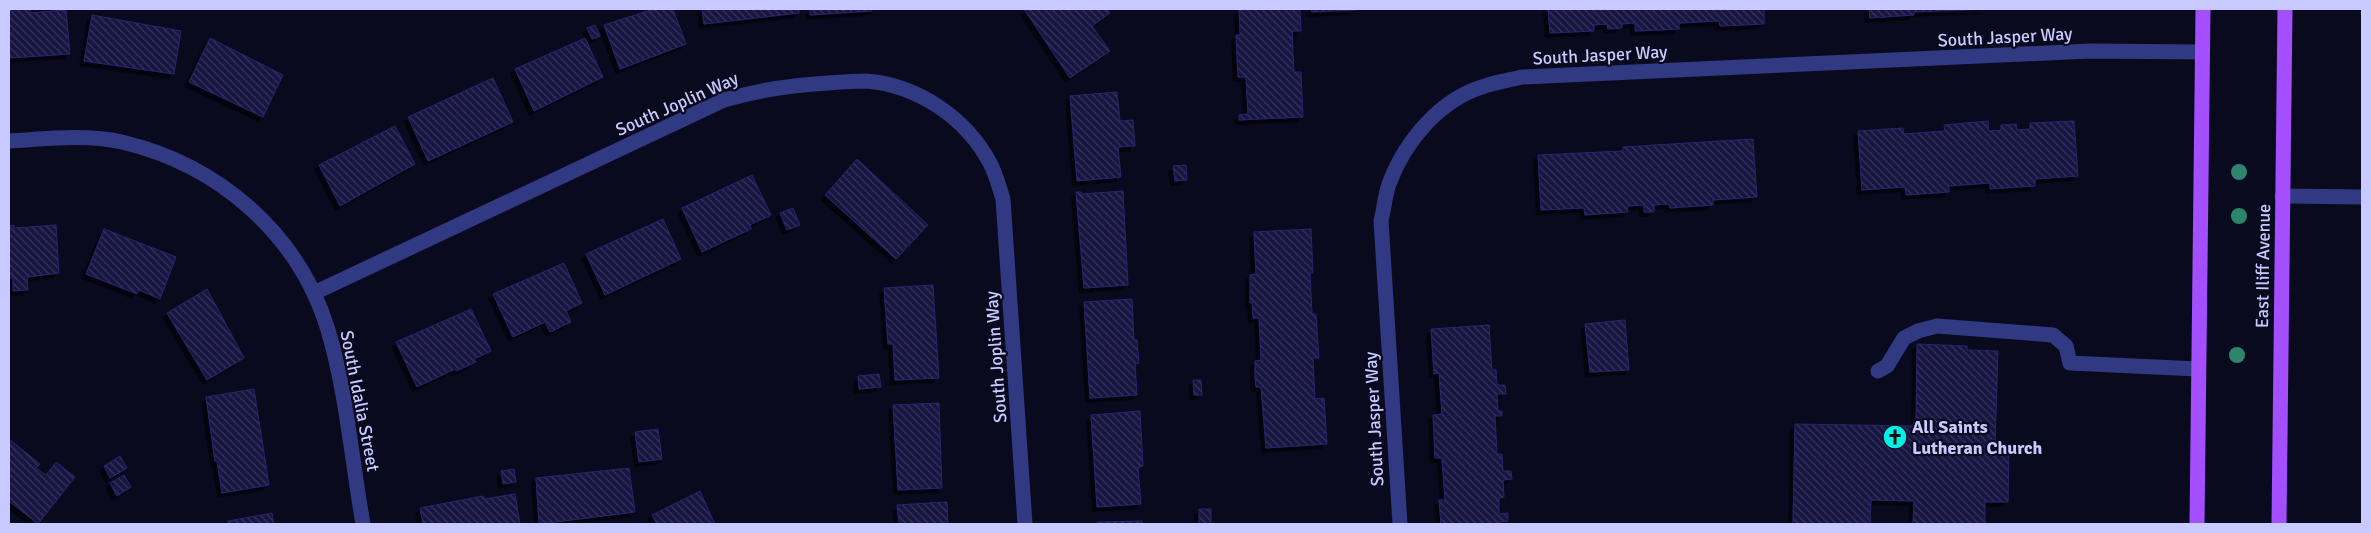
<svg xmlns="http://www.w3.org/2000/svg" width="2371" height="533" font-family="Signika,sans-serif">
<defs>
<pattern id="building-back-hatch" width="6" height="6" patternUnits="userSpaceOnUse" patternTransform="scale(1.25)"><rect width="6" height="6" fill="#171441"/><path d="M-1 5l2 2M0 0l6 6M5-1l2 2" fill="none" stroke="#37355e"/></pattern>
<filter id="shadow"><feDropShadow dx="-4.5" dy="4.5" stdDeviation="0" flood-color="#0009"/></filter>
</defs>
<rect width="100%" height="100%" fill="#0a0a1e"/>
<path fill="url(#building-back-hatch)" stroke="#28246f" filter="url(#shadow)" d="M30 9V13L66 10 70 54 9 58V10Z
M654 9H673L686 44 620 69 604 25Z
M702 9H799V13L704 24Z
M810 9H877H871L872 11 810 15Z
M1024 9H1107L1110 13 1092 26 1110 51 1070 78Z
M1239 9H1300L1301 31H1292L1294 72H1301L1303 117 1239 120V115L1248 114 1246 77H1238L1236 35H1240Z
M1311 9H1356V10L1312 12Z
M1548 9H1764V24L1720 26 1719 21 1679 23V29L1635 31V23L1622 24V28L1608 29 1607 24 1594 25V31L1550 33Z
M1869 9H1987L1914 12V15L1870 18Z
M92 15 181 31 174 74 84 61Z
M595 25 600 36 592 39 587 28Z
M210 38 283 75 263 117 189 82Z
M585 38 603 77 534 111 515 69Z
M493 78 513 122 428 161 408 117Z
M1117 92 1120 121 1133 120 1135 146 1118 147 1121 177 1077 181 1070 96Z
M1988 121 1989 131 2001 130V125L2016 124 2017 130 2030 129V123L2074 121 2078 176 2035 179V186L1990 189V183L1949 186V192L1906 195 1905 187 1862 190 1858 131 1903 128 1904 134 1945 131 1944 125Z
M395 126 415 164 340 206 319 165Z
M1753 139 1757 197 1713 200V205L1670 208 1669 204 1654 205V212H1644V205L1627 206 1628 212 1585 215 1584 208 1541 210 1538 155 1623 151V147Z
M857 159 928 225 896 259 825 195Z
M1186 165 1187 180 1175 181 1173 166Z
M752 175 771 215 750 225 751 229 702 252 682 208Z
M1123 191 1128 285 1084 288 1076 192H1081L1082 194Z
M793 208 800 225 787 230 780 213Z
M663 219 681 259 605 295 586 254Z
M14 225V228L56 225 59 273 27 277 28 290 13 291V278H9V226Z
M104 229 176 257 160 299 139 290 137 294 86 274Z
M1311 229 1313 273H1310L1312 314H1316L1319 358H1313L1315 399 1324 398 1327 444 1266 448 1261 387H1256L1255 378V361L1261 360 1259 318H1253L1252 302 1250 303V275L1256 274 1254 232Z
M564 263 582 303 566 311 571 322 550 332 545 322 513 337 493 294Z
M933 285 939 378 895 380 893 344H888L884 288Z
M207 289 244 358 207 380 167 313Z
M1132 299 1134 340H1137L1139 363 1135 364 1137 395 1090 398 1084 302Z
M471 309 491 351 474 359 476 362 456 371 455 369 417 387 396 342Z
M1625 320 1629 370 1590 372 1585 324Z
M1489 325 1492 370H1496L1497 385H1505L1506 394H1497L1498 411H1502V416H1495L1497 454H1502L1503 471H1511L1512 479 1503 480 1504 497 1499 498V514L1508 513V521L1499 522V524H1441L1439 500H1445L1442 458H1435L1433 415 1442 414 1439 373 1434 374 1431 329Z
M1917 344 1967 346V350L1998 351 1995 447 2009 448 2008 502H1985V524H1913L1914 501 1871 500 1870 524H1793L1795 424 1916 426Z
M879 374 881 387 859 389 858 376Z
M1193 380H1201L1202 395H1194Z
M254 389 269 485 222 493 217 461H215L206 397Z
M939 403 942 488 898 490 893 405Z
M1140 411 1143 466 1138 467 1141 504 1097 507 1091 415Z
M658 429 662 459 639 462 635 432Z
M9 439 40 464 36 468 46 475 56 462 75 477 38 524 9 501Z
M120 456 127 468 110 478 104 466Z
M629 468 635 512 539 524 536 478Z
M514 469 516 482 503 484 501 471Z
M124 475 131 487 117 496 110 483Z
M700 491 715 524H657L652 515Z
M515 494 520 524H423L420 508 483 496 484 499Z
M947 502 948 524H899L897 505Z
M1199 509H1211V524H1199Z
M272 513 274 524H229L228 521Z
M1142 521V524H1097V522Z"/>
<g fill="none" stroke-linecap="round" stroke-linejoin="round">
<path stroke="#303981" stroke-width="15" d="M2282 196 2362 197
M1878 371 1887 366 1904 338 1918 331 1937 326 2053 335 2066 346 2070 363 2198 369
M1400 524 1381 221C1384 209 1385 195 1389 184 1405 141 1440 99 1485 86 1497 82 1510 80 1522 77L2090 51 2202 52"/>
<path stroke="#303981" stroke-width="15" d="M9 141C46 139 85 134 122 142 219 165 299 234 328 330 346 389 352 462 363 524
M314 293 724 100C759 90 792 85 828 83 841 82 854 81 866 81 918 85 966 118 990 163 996 174 999 187 1003 199L1025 524"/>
<path stroke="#a34eff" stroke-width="15" d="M2197 524 2203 9
M2279 524 2285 9"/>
</g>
<g fill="#2d856b">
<circle cx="2239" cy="172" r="8"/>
<circle cx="2239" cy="216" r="8"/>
<circle cx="2237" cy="355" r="8"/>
</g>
<defs>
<g id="church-disc" transform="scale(1.25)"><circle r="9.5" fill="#00f2e7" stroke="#0a0a1e"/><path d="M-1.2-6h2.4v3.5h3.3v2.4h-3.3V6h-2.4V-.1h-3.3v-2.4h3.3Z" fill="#111"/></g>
</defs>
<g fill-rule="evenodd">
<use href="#church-disc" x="1895" y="437"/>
</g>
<g text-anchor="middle" stroke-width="4.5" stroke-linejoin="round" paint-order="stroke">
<g font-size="18" fill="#c7c9ff" stroke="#0a0a1e">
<text transform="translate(2005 37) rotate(-3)" y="6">South Jasper Way</text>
<text transform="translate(1600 55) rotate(-3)" y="6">South Jasper Way</text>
<text transform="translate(677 104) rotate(-24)" y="6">South Joplin Way</text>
<text transform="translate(2263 266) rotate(-89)" y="6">East Iliff Avenue</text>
<text transform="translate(996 357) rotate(-94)" y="6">South Joplin Way</text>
<text transform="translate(360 401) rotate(79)" y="6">South Idalia Street</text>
<text transform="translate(1374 419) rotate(-93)" y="6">South Jasper Way</text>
</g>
<g font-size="18" font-weight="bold" fill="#c7c9ff" stroke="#0a0a1e" text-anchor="start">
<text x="1912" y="433">All Saints<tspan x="1912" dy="21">Lutheran Church</tspan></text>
</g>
</g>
<rect width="2371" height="533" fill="none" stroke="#c7c9ff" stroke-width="20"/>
</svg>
